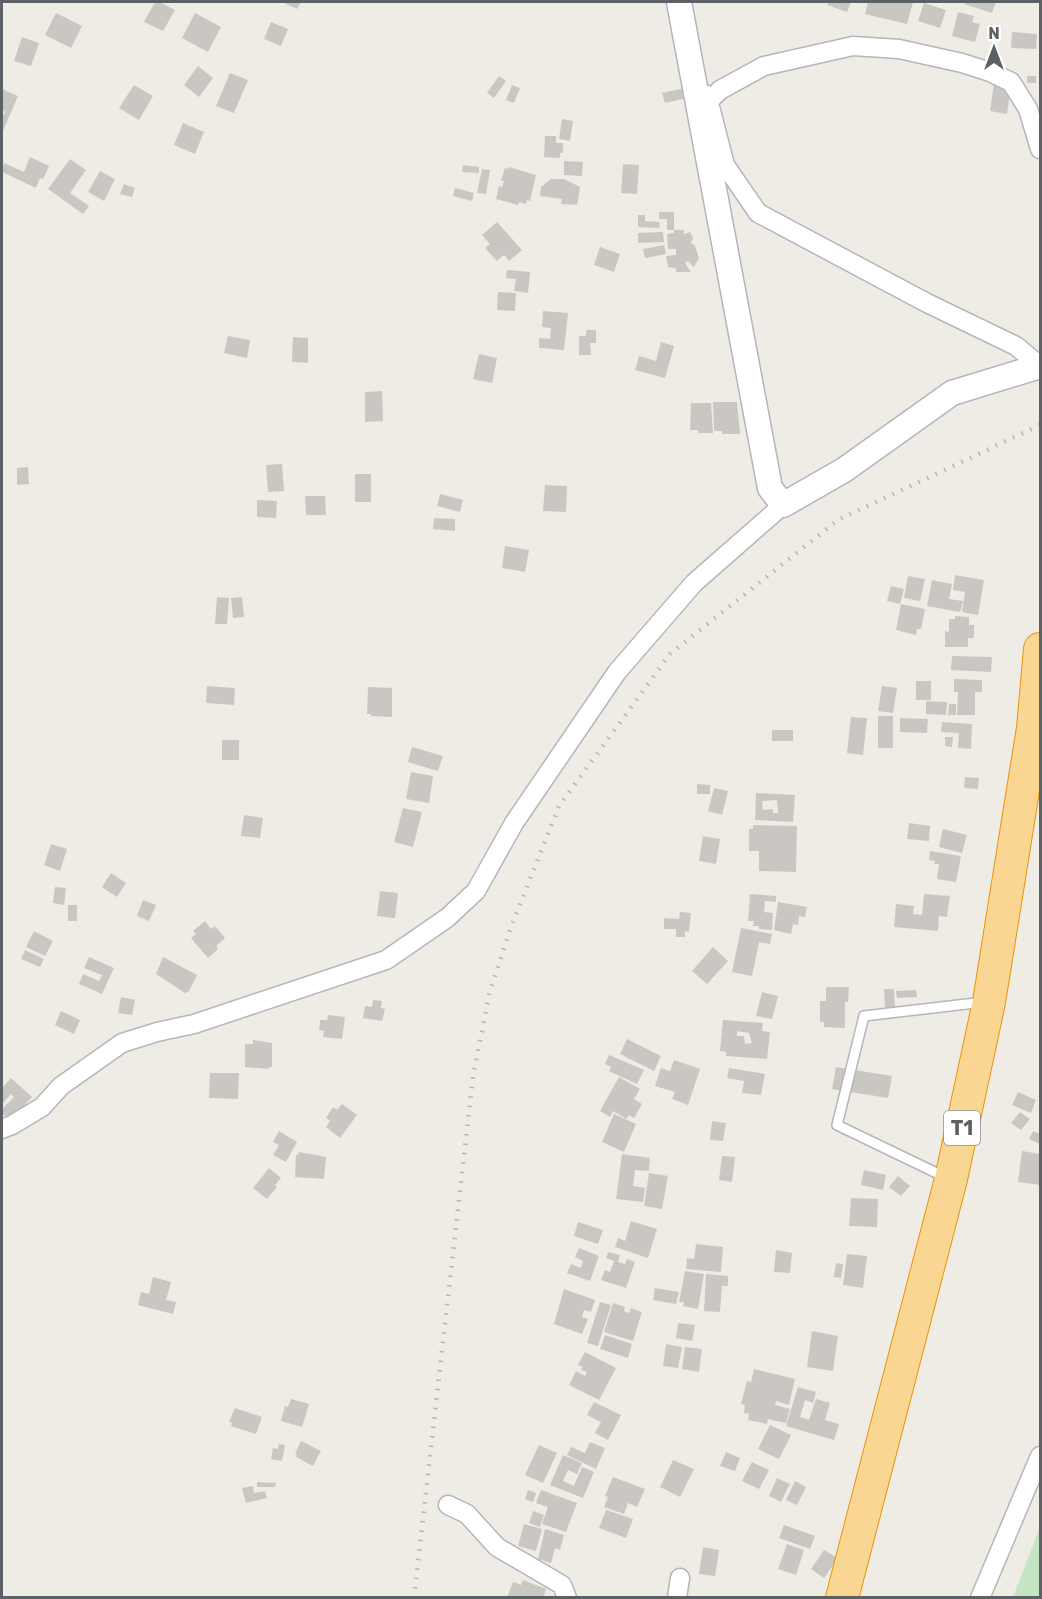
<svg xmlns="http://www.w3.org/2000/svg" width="1042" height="1599" font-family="Rubik,sans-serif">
<rect width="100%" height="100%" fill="#efece5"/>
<path fill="#c5e5c3" d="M1040 1527V1597H1013Z"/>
<path fill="#cac7c2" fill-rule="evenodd" d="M155 2H160L175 10 163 31 144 22Z
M282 2H301L297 9Z
M829 2H851L847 12 827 5Z
M868 2H913L907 24 865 14Z
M965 2H996L992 13 964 4Z
M924 3 946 10 940 28 918 21Z
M958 12 974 16 972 22 980 24 975 42 952 36Z
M56 13 82 26 71 48 45 35Z
M195 13 221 27 208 52 182 38Z
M271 22 288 29 281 46 264 39Z
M1012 32 1037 34 1036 49 1011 48Z
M22 37 39 43 31 66 14 61Z
M198 66 213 78 199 97 184 85Z
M230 73 248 80 234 113 216 106Z
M499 76 506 81 494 98 487 93Z
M1027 76H1036V83H1027Z
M994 83 1011 86 1007 114 990 111Z
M134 85 153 96 139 120 119 108Z
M512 85 520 88 514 103 506 100Z
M685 88 687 98 665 103 662 93Z
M2 89 18 96 2 133V115L3 116 5 112 2 110Z
M562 119 573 121 570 141 559 139Z
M183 123 204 132 195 154 174 145Z
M545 136H556V143H563V153H560V158L544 157Z
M30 157 49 166 43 179 40 178 36 188 2 172 4 163 24 172Z
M70 159 86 170 70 193 89 206 83 214 48 189Z
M564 161 583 162 582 176 564 175Z
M623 164 639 165 637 194 621 193Z
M463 165 479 167V173L462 172Z
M509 167 536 175 530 201 527 200 526 204 519 202 518 205 496 199 499 186 502 187 504 181H501L505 168 508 169Z
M482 169 490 170 486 194 477 193Z
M100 171 115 179 104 201 88 192Z
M551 179H564L580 187 577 205 561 204 562 199 540 196 541 187Z
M124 184 135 188 132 197 120 194Z
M455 188 474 193 472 201 453 196Z
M659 212H674V230H667V219H659Z
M638 215H645V221L660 222 659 228 638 227Z
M497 222 522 250 509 261 504 255 497 261 485 248 490 244 482 235Z
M674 230H684V234L690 232 693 238 691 243 695 246 699 258 694 267 688 261 685 263 691 272H676V268L668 267 666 256 676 255V249H668L667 234 674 233Z
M663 232 664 242 638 243V233Z
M664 245 666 254 645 258 643 249Z
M600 247 620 254 614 272 594 265Z
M507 270 530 272 528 293 514 291 516 279 506 278Z
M498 292 516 293 515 311 497 310Z
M543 311 568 313 564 350 539 348V338L550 339 551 328 542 327Z
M586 330H596V343H590L591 355H579V336H586Z
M228 336 250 340 247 358 224 353Z
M293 337 308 338V363L292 362Z
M661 342 674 346 665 378 635 370 639 356 656 361Z
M479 354 497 358 492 383 473 379Z
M382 391 383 421 365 422V392Z
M713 402H737L740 434H722V431H714Z
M691 403H711L713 433H698V430H690Z
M282 464 284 491 268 492 266 465Z
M28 467 29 484 17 485V468Z
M355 474H371V502H355Z
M545 485 567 486 566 512 543 511Z
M440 494 463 500 460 512 437 506Z
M305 496H325L326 515H306Z
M257 500 277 501 276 518 257 517Z
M434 518 455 519V531L433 529Z
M505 546 529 550 525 572 502 568Z
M955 575 984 580 978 615 962 612 965 592 953 590Z
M908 576 925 579 920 601 904 598Z
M932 580 952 584 949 599 963 601 960 612 927 606Z
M891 586 904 589 900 604 887 601Z
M217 597 229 598 227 624H215Z
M242 597 244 617 233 618 231 598Z
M901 604 925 609 921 629H917L916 635 896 630Z
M955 616 969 617V625H974V638H968V647H945V631L949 632V619H955Z
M952 656 992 657 991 672 951 670Z
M954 679 982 680V692H975V715H957L958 692H954Z
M916 681H931V700H916Z
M207 686 235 688 234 705 206 703Z
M882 686 897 688 893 713 878 711Z
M368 687 392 688V717L371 716V714H367Z
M926 701 947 702 946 715 926 714Z
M949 704H956V715H948Z
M878 716H893V748H878Z
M851 717 867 718 863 755 847 753Z
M900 718 928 719 927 733 900 732Z
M942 722 972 724 971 749 958 748 959 733 941 732Z
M772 730H793V741H772Z
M945 737H953L952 747 945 746Z
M222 740H239V760H222Z
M412 747 443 756 438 771 408 762Z
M411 772 433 776 429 803 406 799Z
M965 777 979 778 978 789 964 788Z
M697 784 710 785V794H697Z
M714 788 728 791 722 815 708 811Z
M756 793 795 795 793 822 755 820ZM777 800 778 813H773V809L763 810 762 801Z
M403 808 422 812 413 847 394 842Z
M244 815 263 818 260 838 241 836Z
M909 823 930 826 929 841 907 839Z
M753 825 797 826 796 872 759 871V851H749V829H753Z
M943 829 967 835 962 853 939 847Z
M703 836 720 839 716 864 699 861Z
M51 844 67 849 60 871 44 865Z
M930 851 961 856 956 882 937 879 939 864H934L935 861 929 860Z
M111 873 126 883 117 897 102 887Z
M55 887 66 888 64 905 53 903Z
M380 891 398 893 395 918 377 916Z
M750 894 776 896V902L765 901 764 912 773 913 772 930 759 929V926H753L754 921H748Z
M924 894 950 896 947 917 939 916 938 931 894 927 896 904 914 906 913 914 922 915Z
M143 900 156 905 149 921 137 916Z
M778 902 807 907 805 917 799 916 798 925 793 924 791 934 774 930Z
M68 905H77V921H68Z
M680 912 691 913 689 932 685 931V937H676V929H664V918L679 919Z
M205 921 211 929 215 926 225 938 216 946 218 949 208 958 191 938 196 934 193 931Z
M741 928 772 934 770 944 759 942 752 976 732 972Z
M34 931 53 941 45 956 26 947Z
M713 947 728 961 707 984 692 971Z
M25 950 44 959 40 967 21 959Z
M89 957 114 968 102 994 79 984 83 974 99 981 102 975 84 968Z
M163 957 197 975 189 991 185 993 156 974Z
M826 987H849L848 1002H845V1028L824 1027V1022H820V1001H826Z
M884 989H894L895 1009H885Z
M916 990 917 997 897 998 896 991Z
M762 992 778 996 772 1019 756 1016Z
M121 997 135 1000 132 1015 118 1013Z
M373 1000 382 1001 381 1008 385 1009 382 1021 363 1018 365 1006 372 1007Z
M61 1011 80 1020 74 1034 55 1025Z
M328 1015 345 1017 342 1039 323 1037 324 1031 319 1030 320 1020H327Z
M723 1020 763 1023 762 1031 770 1032 767 1059 726 1056V1052L720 1051ZM737 1031 749 1033 752 1043 745 1044 744 1036H737Z
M627 1039 661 1056 654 1071 620 1054Z
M253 1040 272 1043V1067H269V1069L245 1067V1044H253Z
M609 1055 644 1070 637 1084 609 1071 611 1067 605 1064Z
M674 1060 700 1069 688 1105 672 1099 675 1092 655 1086 661 1068 670 1071Z
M836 1067 892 1076 888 1098 832 1089Z
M729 1068 765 1074 761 1095 742 1093 744 1081 727 1078Z
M210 1073H239L238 1099 209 1098Z
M619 1077 640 1089 634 1099 642 1104 634 1118 629 1115 626 1119 613 1111 610 1117 600 1111Z
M11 1078 32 1097 10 1121 2 1113V1109L14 1097 11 1094 2 1104V1088Z
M1018 1092 1036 1100 1031 1113 1012 1105Z
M342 1104 357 1115 340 1138 326 1127 330 1121 326 1118 333 1107 337 1110Z
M1020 1112 1030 1119 1021 1130 1011 1123Z
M614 1114 636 1124 624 1152 602 1142Z
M712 1121 726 1123 723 1141 710 1140Z
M279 1131 297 1142 286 1162 273 1155 279 1145 273 1142Z
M1033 1131 1040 1134V1144L1029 1139Z
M1022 1151 1040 1154V1185L1018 1182Z
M299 1152 326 1157 324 1179 295 1177 296 1155H298Z
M622 1154 650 1158 649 1171 635 1170 633 1186 645 1188 643 1202 616 1199Z
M722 1156 735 1157 732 1182 719 1180Z
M269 1168 281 1178 275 1185 277 1187 267 1199 253 1188Z
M864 1170 886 1175 883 1190 861 1185Z
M649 1173 668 1176 662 1209 644 1206Z
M898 1176 910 1186 901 1196 889 1187Z
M851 1198 878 1199 877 1227 849 1226Z
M631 1221 657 1229 648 1258 615 1247 618 1238 625 1241Z
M578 1222 603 1230 598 1244 574 1236Z
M696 1244 723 1247 721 1272 686 1269 687 1258 694 1259Z
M579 1248 599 1256 590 1281 567 1273 571 1264 581 1268 583 1261 575 1257Z
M776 1250 792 1253 790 1273 774 1272Z
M608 1252 620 1255 618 1262 625 1264 627 1259 635 1262 626 1288 601 1280 605 1270 610 1272 614 1261 606 1258Z
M847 1254 867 1256 863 1288 843 1285Z
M836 1263 843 1264 841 1278 834 1277Z
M685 1271 704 1274 698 1309 683 1306 684 1302H679Z
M706 1274 728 1276V1286H722L720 1312 704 1311Z
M153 1277 171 1282 166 1300 176 1302 173 1314 138 1305 141 1292 149 1294Z
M655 1288 679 1292 676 1304 653 1300Z
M564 1289 595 1300 591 1312 584 1310 582 1317 588 1319 582 1334 554 1324Z
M600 1302 611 1305 598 1346 587 1343Z
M613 1303 625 1307 624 1311 629 1313 631 1308 642 1312 633 1341 604 1332Z
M678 1323 695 1325 692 1341 676 1338Z
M812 1331 838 1336 833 1371 807 1367Z
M605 1335 632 1344 628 1358 600 1349Z
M666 1344 682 1347 678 1368 663 1366Z
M685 1347 702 1349 699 1372 682 1369Z
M585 1352 616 1368 599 1400 569 1385 576 1371 585 1376 587 1372 581 1370 583 1367 578 1365Z
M754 1369 795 1379 789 1405 776 1401 775 1405 790 1409 786 1423 768 1419 767 1424 748 1420 749 1414 744 1413 745 1405 741 1404 747 1381 751 1382Z
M798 1387 816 1392 813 1403 805 1400 800 1417 809 1420 816 1399 830 1403 825 1420 839 1424 834 1440 786 1426Z
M291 1399 309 1404 302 1427 281 1421 285 1406 288 1407Z
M594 1402 621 1415 608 1440 595 1433 601 1422 587 1415Z
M235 1408 262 1417 256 1434 231 1426 232 1423 229 1422Z
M770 1425 791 1435 779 1459 758 1449Z
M301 1441 321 1451 313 1466 296 1457 297 1455 295 1454Z
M590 1442 605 1448 596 1469 567 1455 571 1447 585 1453Z
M279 1444 285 1445 282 1461 271 1459 273 1448 278 1449Z
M539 1445 557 1453 543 1483 525 1475Z
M726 1452 740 1458 735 1471 720 1466Z
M563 1455 582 1463 577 1474 568 1470 563 1481 574 1486 582 1467 594 1472 583 1498 550 1485Z
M673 1460 694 1469 680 1497 660 1487Z
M752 1462 769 1470 759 1489 742 1481Z
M613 1477 645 1489 637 1507 628 1503 624 1514 604 1507 608 1497 605 1496Z
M777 1478 790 1484 781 1502 769 1496Z
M795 1481 806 1487 797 1505 786 1500Z
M257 1482 276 1483 275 1487H257Z
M253 1486 254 1493 265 1491 267 1498 246 1503 242 1488Z
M528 1490 536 1493 533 1502 525 1499Z
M541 1490 577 1503 566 1532 542 1524 548 1507 536 1503Z
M606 1510 633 1519 626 1538 599 1528Z
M533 1511 544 1515 540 1527 529 1523Z
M524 1524 542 1529 536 1551 518 1546Z
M784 1525 815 1536 810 1549 779 1538Z
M545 1529 564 1535 560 1550 555 1548 551 1563 538 1559Z
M787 1544 804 1550 796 1575 778 1569Z
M703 1547 719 1550 715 1576 699 1574Z
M824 1550 838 1558 824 1578 811 1569Z
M523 1580 546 1589 543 1598H507L513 1582 521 1585Z"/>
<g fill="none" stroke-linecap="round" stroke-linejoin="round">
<g stroke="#b3b6ba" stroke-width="12">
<path id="lane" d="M947 1178 837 1125 864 1016 984 1002"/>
</g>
<g stroke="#b3b6ba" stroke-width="21">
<path id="street" d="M707 95 725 165 758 213 927 303 1016 346 1040 366
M709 101 720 90 764 66 853 46 899 49 962 63 990 72 1011 82 1028 109 1040 149
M2 1129 12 1125 42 1107 61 1086 122 1043 157 1032 194 1024 386 960 447 918 476 891 514 823 617 672 694 583 783 505
M448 1505 467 1514 497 1547 562 1585 567 1598
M677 1598 680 1578
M980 1598 1040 1456"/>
</g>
<g stroke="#b2b5ba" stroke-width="27">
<path id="secondary" d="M679 2 770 488 783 505 844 470 952 393 1040 366"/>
</g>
<g stroke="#ec9308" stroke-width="34">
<path id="highway" d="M842 1598 951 1179 989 1002 1033 728 1040 649"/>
</g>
<use href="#lane" stroke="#fff" stroke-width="9"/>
<use href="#street" stroke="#fff" stroke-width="18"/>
<use href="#secondary" stroke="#fff" stroke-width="24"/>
<use href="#highway" stroke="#f9d792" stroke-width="32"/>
<path stroke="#b4b5b5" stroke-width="4.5" stroke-dasharray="1.5 8" stroke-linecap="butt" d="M414 1598 473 1076 490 991 511 927 559 806 670 654 838 520 1040 425"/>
</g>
<g text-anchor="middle" stroke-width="4.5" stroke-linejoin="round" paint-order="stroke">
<rect fill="#fff" stroke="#8e9093" stroke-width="1.5" x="944" y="1111" width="36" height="34" rx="4.5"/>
<g font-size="20" font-weight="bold" fill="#5d6165">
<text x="962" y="1135">T1</text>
</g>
</g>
<rect width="1042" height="1599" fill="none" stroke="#5d6165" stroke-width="6"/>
<g transform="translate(994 48)" stroke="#ffffff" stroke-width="4.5" paint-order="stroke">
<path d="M0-4.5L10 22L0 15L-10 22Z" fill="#5d6165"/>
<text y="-9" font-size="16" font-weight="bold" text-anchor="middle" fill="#5d6165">N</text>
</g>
</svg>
